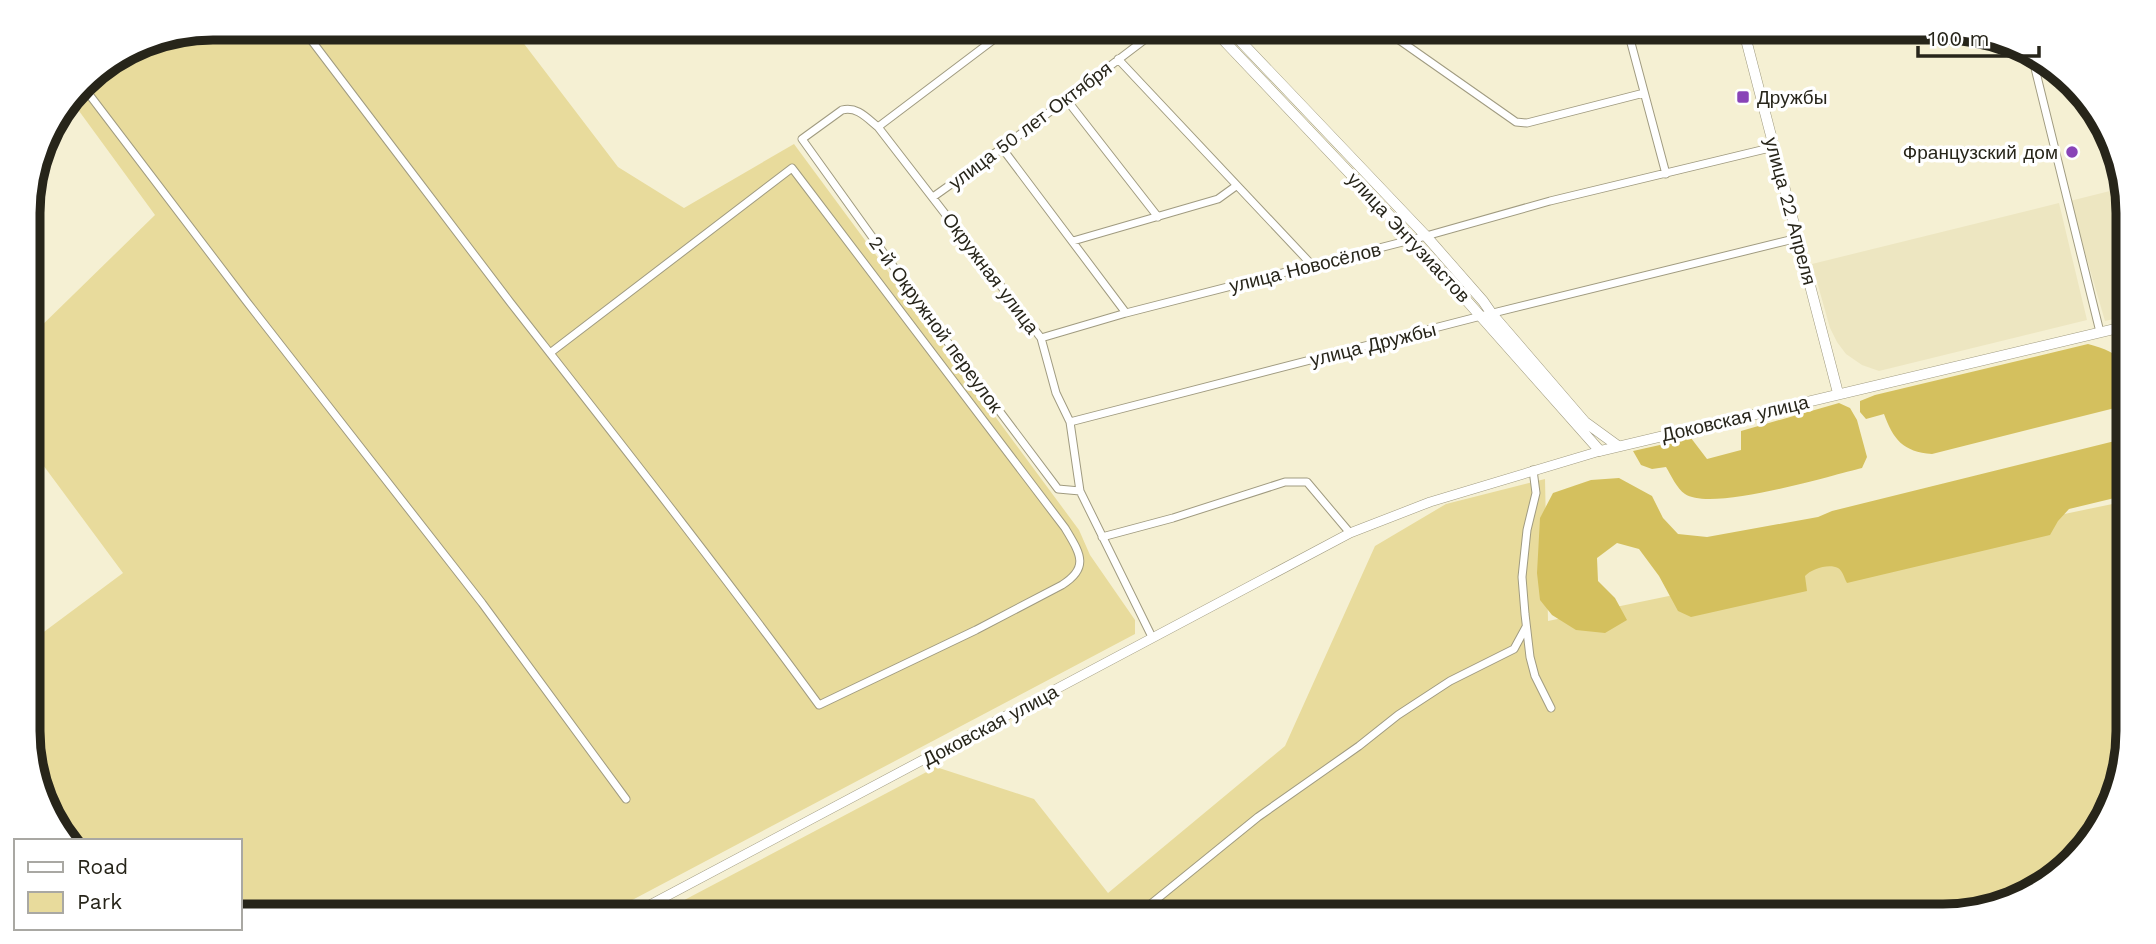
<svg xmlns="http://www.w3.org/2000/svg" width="2156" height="944" font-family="'Work Sans',sans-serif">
<rect width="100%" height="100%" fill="#f5f0d3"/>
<path fill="#ede6c1" d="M2126 187 2127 316 2105 321 2070 201Z
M2059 203 2087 320 1879 371 1862 365 1846 354 1837 342 1830 328 1812 264Z"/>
<path fill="#e8db9c" d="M213 28H512L618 167 684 208 794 144 1079 530 1090 555 1135 620V634L602 916H240V841H65L30 756 29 643 123 573 29 446V332L32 335 155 215 71 100 91 74 143 42Z
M1545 479 1548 621 2127 501 2128 731 2114 801 2046 885 1955 916H654L936 767 1034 799 1108 893 1285 746 1375 546 1446 504Z"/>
<path fill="#d4c05e" d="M2088 344C2129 355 2128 366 2127 405L1932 454C1903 452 1893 439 1884 414L1866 419 1860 412V401L1875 395Z
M1839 403 1850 408 1857 420 1867 457 1862 468C1829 476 1711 512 1685 494 1677 489 1671 475 1666 467L1652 469 1641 465 1633 451 1691 438 1707 459 1741 450V431Z
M2127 438V495L2069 509 2058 521 2050 535 1847 583C1844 578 1843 571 1838 568 1829 563 1811 569 1805 576L1807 591 1691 617 1678 611 1659 576 1639 549 1617 543 1597 558 1598 581 1615 598 1627 620 1605 633 1576 630 1552 615 1540 600 1537 573 1540 518 1553 493 1591 480 1619 478 1652 496 1663 518 1678 534 1707 537 1818 517 1832 511Z"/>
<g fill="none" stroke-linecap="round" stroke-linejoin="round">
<g stroke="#a09b80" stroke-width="9">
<path id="minor" d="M302 28C372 119 440 211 510 302 614 435 719 568 819 705L976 630 1062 585C1091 567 1079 552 1065 528L792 168 550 353
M1382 28 1516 122 1527 123 1644 93
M1519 28C1540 42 1559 34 1581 28
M1627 28 1666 174
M2032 56 2100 332
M1118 59 1312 265
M82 85 247 302 482 603 626 799
M1066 99 1158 217
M878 127 1009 28
M1002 148 1126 313
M933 197 1002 148 1160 28
M1073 241 1218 199 1236 186
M1041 338 1126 313 1426 236 1550 201 1774 147
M1070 422 1481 316 1798 238
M1533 470 1536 493 1527 530 1522 577 1525 614 1530 657 1535 676 1551 708
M1080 491 1058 489 949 344 802 139 842 110C857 106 867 118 878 127L1041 338 1056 393 1070 422 1080 491 1152 637
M1102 537 1173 518 1285 482H1307L1350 533
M1136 916 1258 817 1359 746 1398 715 1450 681 1514 649 1526 627"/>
</g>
<g stroke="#a09b80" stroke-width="10">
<path id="tertiary" d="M629 916 1350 533 1430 502 1600 451"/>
</g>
<g stroke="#a09b80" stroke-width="11">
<path id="secondary" d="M1212 28 1413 240 1600 451 2127 326
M1228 28 1426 236 1483 301 1492 314 1585 422 1618 446
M1743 28 1838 393"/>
</g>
<use href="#minor" stroke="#fff" stroke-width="7"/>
<use href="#tertiary" stroke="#fff" stroke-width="9"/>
<use href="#secondary" stroke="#fff" stroke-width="10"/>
</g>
<g fill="#8944b7" stroke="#fff" stroke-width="2.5">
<rect x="1736" y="90" width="14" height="14" rx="3.5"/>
<circle cx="2072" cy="152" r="7"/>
</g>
<g text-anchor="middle" stroke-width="7" stroke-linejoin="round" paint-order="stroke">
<g font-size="19" fill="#27251a" stroke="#fff" text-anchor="start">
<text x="1757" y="104">Дружбы</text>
<text x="2058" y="159" text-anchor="end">Французский дом</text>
</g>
<g font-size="19" fill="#27251a" stroke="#fff">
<text transform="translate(1030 125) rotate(-37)" y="7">улица 50 лет Октября</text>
<text transform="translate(1791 211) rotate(75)" y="7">улица 22 Апреля</text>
<text transform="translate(1409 237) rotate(47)" y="7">улица Энтузиастов</text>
<text transform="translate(1305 267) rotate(-14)" y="7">улица Новосёлов</text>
<text transform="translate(991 273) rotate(53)" y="7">Окружная улица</text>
<text transform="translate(936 324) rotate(54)" y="7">2-й Окружной переулок</text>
<text transform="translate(1373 344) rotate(-14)" y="7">улица Дружбы</text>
<text transform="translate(1735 418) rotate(-13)" y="7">Доковская улица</text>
<text transform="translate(990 725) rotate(-28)" y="7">Доковская улица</text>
</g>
</g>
<path d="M0 0H2156V944H0ZM213 40H1943A173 173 0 0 1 2116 213V731A173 173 0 0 1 1943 904H213A173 173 0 0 1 40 731V213A173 173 0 0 1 213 40Z" fill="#fff" fill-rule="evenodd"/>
<path fill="none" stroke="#27251a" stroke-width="9" d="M213 40H1943A173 173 0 0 1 2116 213V731A173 173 0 0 1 1943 904H213A173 173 0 0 1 40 731V213A173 173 0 0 1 213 40Z"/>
<rect x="14" y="839" width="228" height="91" fill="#ffffff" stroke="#a9a8a3" stroke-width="2"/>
<rect x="28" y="862" width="35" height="10" fill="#ffffff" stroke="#a9a8a3" stroke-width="2"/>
<text x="77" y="874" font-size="21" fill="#27251a">Road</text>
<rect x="28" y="892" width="35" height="21" fill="#e8db9c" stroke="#a9a8a3" stroke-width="2"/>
<text x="77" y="909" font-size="21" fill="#27251a">Park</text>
<path d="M1918 46v10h121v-10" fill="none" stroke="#27251a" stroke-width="3.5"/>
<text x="1928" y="46" font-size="21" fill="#27251a" stroke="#ffffff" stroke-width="5" paint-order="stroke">100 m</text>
</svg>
